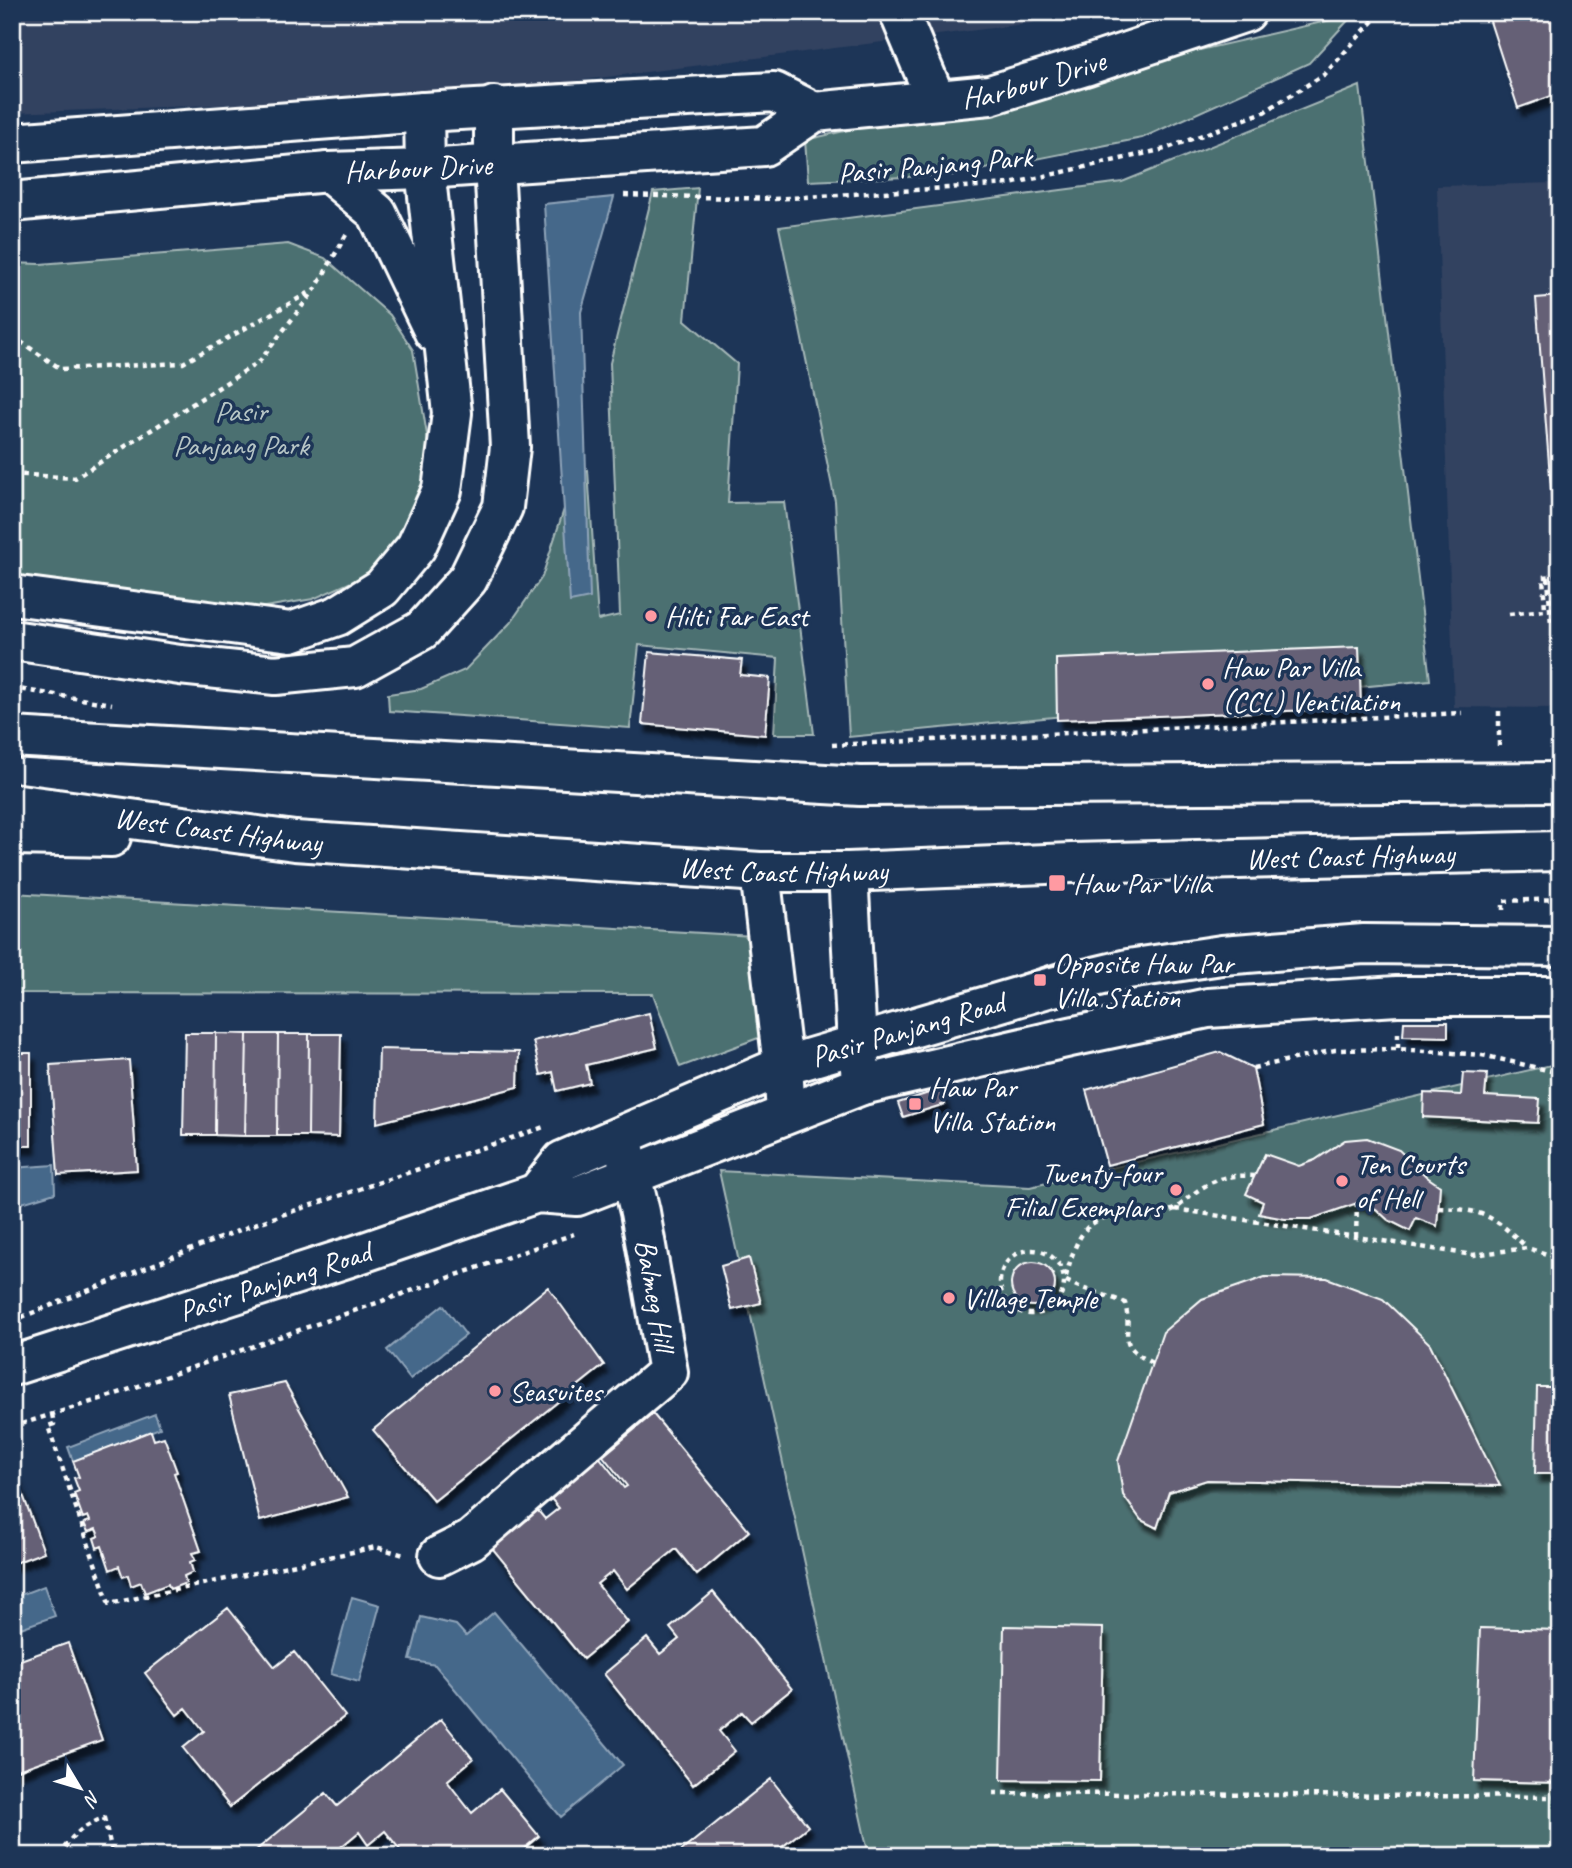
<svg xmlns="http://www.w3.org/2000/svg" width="1572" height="1868" font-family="Caveat,sans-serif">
<defs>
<filter id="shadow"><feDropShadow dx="4.5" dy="8" stdDeviation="2" flood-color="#0009"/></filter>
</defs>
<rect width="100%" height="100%" fill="#1d3557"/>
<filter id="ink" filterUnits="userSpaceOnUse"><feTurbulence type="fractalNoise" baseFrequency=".0143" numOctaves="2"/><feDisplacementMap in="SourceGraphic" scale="14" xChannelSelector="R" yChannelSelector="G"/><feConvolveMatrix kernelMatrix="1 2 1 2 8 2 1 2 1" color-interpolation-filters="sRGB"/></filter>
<g filter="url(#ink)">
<path fill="#334260" d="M12 12H1060L1032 23 464 95 12 113Z
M1560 183V708L1454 707 1437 186Z"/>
<path fill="#4c7071" stroke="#a6b8b8" stroke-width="2" d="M1353 15 1309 63 1142 138 955 175 808 181 805 140Z
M1360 86 1430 680 849 737 835 501 779 227 1122 182Z
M698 188 685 320 737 364 728 503 784 502 814 734H774L778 658 639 645 630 728 389 711 388 694 421 689 465 670 511 622 542 577 576 472 588 470 598 620 620 615 610 363 653 192Z
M288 244 325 258 390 315 413 350 428 441 423 487 401 537 365 576 313 599 259 608 215 606 12 576V263L40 264Z
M12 893 754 936 769 1034 680 1067 653 994 12 993Z
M1560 1063V1856H869L719 1171 1030 1187Z"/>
<path fill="#44678a" stroke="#8fa4b9" stroke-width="2" d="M614 197 581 312 590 598 570 602 544 204Z
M54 1165 55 1193 12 1206V1168Z
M443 1305 466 1335 410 1379 387 1350Z
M155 1414 160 1428 73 1461 68 1447Z
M44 1586 55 1616 12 1631V1598Z
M352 1597 380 1605 359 1682 331 1674Z
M494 1612 623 1765 561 1817 435 1665 410 1660 421 1617 456 1625 466 1636Z"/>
<path fill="#656076" stroke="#fff" stroke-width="2" filter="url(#shadow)" d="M1487 12H1560V93L1518 108Z
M1560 296V604L1536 298Z
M1359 647 1361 708 1057 720 1056 659Z
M649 652 742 660 740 675 770 678 765 735 642 724Z
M1064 960 1068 974 1026 989 1021 974Z
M649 1013 657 1048 586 1065 590 1083 557 1091 553 1072 541 1075 533 1041Z
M1404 1022H1448V1037L1403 1036Z
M185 1033H216L215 1135H183Z
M216 1033 247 1034 245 1136 215 1135Z
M247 1034H278L277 1136H245Z
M278 1034H309L308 1136H277Z
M309 1034H341L339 1137 308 1136Z
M379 1049 519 1052 518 1087 377 1123Z
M1220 1052 1253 1068 1264 1124 1107 1165 1086 1090Z
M12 1053H31V1146H12Z
M129 1060 137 1170 58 1175 50 1065Z
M1463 1073 1487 1074 1485 1096 1540 1099 1538 1123 1423 1117 1424 1093 1461 1095Z
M941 1089 945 1104 903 1117 898 1103Z
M1367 1138 1399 1150 1427 1177 1440 1186 1437 1226 1416 1218 1410 1231 1388 1220 1376 1209 1357 1203 1311 1219H1285L1259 1214 1263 1202 1246 1194 1265 1154 1299 1166 1315 1160 1345 1140Z
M749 1258 761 1303 732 1310 721 1266Z
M1011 1284a22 22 0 1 1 44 0a22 22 0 1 1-44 0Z
M1265 1277 1327 1278 1383 1299 1430 1344 1500 1486 1207 1480 1169 1492 1157 1528 1141 1520 1123 1495 1118 1461 1163 1332 1202 1299Z
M548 1287 604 1365 434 1501 373 1430Z
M285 1383 348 1497 260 1521 229 1395Z
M1537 1387H1560V1474H1535Z
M653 1414 749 1531 697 1575 676 1549 627 1589 613 1571 597 1584 628 1622 583 1659 488 1543 534 1506 545 1519 559 1508 547 1494 597 1454 624 1488 627 1486 603 1456Z
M151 1431 154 1440 164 1437 177 1472 174 1473 201 1551 192 1553 195 1560 190 1562 193 1572 184 1576 186 1583 170 1589 168 1584 145 1593 141 1582 131 1586 128 1575 123 1577 119 1566 110 1570 102 1546 97 1548 94 1538 99 1536 96 1529 88 1532 84 1523 90 1521 88 1516 83 1518 74 1493 79 1491 74 1478 79 1477 73 1461Z
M12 1465 44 1552 12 1564Z
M713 1592 792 1689 751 1722 742 1712 719 1731 735 1751 693 1785 604 1674 647 1638 660 1654 679 1639 670 1628Z
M228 1608 275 1667 294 1652 345 1716 230 1807 183 1748 204 1731 186 1708 177 1715 145 1673Z
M1004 1626 1103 1628 1100 1781 1001 1780Z
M1480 1628 1560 1630V1783L1474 1781Z
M68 1643 102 1740 12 1772V1663Z
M441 1719 473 1759 447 1781 472 1813 500 1789 539 1836 515 1856H405L385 1831 368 1845 359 1832 341 1847 348 1856H249L326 1793 337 1806Z
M771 1779 808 1826 771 1856H675Z"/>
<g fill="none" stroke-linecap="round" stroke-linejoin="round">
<g stroke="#fff" stroke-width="44">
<path id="minor" d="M899 12 936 100
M12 143 424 112
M12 202 328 172 425 169
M439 1556 471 1540 668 1372 640 1212 623 1142"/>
</g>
<g stroke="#fff" stroke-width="44">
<g id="major">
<path d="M424 112 774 92 814 112"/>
<path id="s1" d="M425 169 764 146 814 112 990 95 1088 65 1246 12"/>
<path id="s2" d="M537 1193 562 1161 783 1066 1048 988 1128 969 1222 955 1364 944 1560 946"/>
<path id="s3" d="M12 1366 356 1255 537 1193 577 1196 862 1085 1070 1037 1208 1008 1397 996H1560"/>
</g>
</g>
<g stroke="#fff" stroke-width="44">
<g id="highway">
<path d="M328 172 377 213 434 332"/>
<path d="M12 595 291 632 337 616 382 588 416 547 442 490 452 413 425 169 424 112"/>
<path d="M12 640 180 665 275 675 355 667 422 630 468 579 503 507 510 447 494 165V106"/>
<path d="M12 737 860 786 1560 782"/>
<path id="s4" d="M12 803 295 841 760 872H848L1072 863 1560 851"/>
<path d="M12 835 111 837"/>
<path d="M760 872 783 1066 786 1114"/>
<path d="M848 872 857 1044 862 1085"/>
</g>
</g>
<path stroke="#fff" stroke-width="4.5" stroke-dasharray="5 5" stroke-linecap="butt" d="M624 195 774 199 1010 184 1165 149 1264 112 1325 74 1379 14 1384 12
M12 336 61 369 183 363 312 291
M12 474 75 478 259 362 316 288 347 233
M1548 577 1551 626
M1509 614 1545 610 1543 577 1558 576
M12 688 112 704
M1499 711V748
M832 745 1462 713
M1503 910V901L1560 899
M1398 1033V1049
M1253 1068 1335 1050 1398 1049 1482 1055 1560 1073
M1439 1208C1483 1209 1495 1217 1526 1247
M1175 1209 1473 1255 1527 1248 1560 1258
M1356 1237 1357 1203
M1000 1282a32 32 0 1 1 64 0a32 32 0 1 1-64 0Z
M970 1302 1009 1306
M12 1321 255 1224 547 1126
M1152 1363C1113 1342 1134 1337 1125 1303 1105 1294 1084 1291 1065 1280 1070 1262 1075 1239 1089 1226 1113 1207 1144 1219 1172 1210 1178 1208 1184 1202 1189 1197 1211 1180 1226 1174 1254 1176
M52 1414 54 1424 48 1426 109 1604 376 1547 404 1555
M12 1427 116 1394 574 1234
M993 1793 1560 1797
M59 1856C71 1836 82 1826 104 1818L113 1856"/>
<use href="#minor" stroke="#1d3557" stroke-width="38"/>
<use href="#major" stroke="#1d3557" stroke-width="38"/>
<use href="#highway" stroke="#1d3557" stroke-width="38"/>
</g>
</g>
<g fill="#ff9aa2" stroke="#1d3557" stroke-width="2.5">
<circle cx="651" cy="616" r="7"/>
<circle cx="1208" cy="684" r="7"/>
<rect x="1048" y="874" width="18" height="18" rx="3.5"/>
<rect x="1033" y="973" width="14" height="14" rx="3.5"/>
<rect x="908" y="1097" width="14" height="14" rx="3.5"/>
<circle cx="1342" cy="1181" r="7"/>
<circle cx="1176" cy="1190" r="7"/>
<circle cx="949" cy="1298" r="7"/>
<circle cx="495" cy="1391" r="7"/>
</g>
<g text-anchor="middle" stroke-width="7" stroke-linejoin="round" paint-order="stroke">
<g font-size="30" fill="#fff" stroke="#1d3557">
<text dy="10" stroke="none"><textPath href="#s1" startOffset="623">Harbour Drive</textPath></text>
<text transform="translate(935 165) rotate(-5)" y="10">Pasir Panjang Park</text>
<text transform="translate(418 168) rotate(-3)" y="10">Harbour Drive</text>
<text dy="10" stroke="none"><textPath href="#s4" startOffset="208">West Coast Highway</textPath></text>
<text dy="10" stroke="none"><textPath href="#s4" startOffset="1342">West Coast Highway</textPath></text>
<text dy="10" stroke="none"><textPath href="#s4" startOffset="775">West Coast Highway</textPath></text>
<text dy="10" stroke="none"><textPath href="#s2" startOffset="411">Pasir Panjang Road</textPath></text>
<text dy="10" stroke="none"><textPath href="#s3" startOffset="276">Pasir Panjang Road</textPath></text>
<text transform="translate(655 1295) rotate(80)" y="10">Balmeg Hill</text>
</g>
<g font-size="30" fill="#b7c6c6" stroke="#1d3557">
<text x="241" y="421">Pasir<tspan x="241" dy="34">Panjang Park</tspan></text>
</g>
<g font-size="30" fill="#fff" stroke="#1d3557" text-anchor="start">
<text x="665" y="626">Hilti Far East</text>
<text x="1222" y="677">Haw Par Villa<tspan x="1222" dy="34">(CCL) Ventilation</tspan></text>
<text x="1073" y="893">Haw Par Villa</text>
<text x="1054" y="973">Opposite Haw Par<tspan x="1054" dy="34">Villa Station</tspan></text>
<text x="929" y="1097">Haw Par<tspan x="929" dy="34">Villa Station</tspan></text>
<text x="1356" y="1174">Ten Courts<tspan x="1356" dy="34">of Hell</tspan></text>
<text x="1162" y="1183" text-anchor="end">Twenty-four<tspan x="1162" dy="34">Filial Exemplars</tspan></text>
<text x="963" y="1308">Village Temple</text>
<text x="509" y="1401">Seasuites</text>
</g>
</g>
<rect width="1572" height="1868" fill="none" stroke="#1d3557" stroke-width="42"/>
<rect x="21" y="21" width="1530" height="1826" fill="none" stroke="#fff" stroke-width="2.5" filter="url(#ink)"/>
<g transform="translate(80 1788) rotate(128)" stroke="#1d3557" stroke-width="5" paint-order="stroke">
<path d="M0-5L12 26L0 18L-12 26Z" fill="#ffffff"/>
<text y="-10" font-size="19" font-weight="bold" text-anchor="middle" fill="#ffffff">N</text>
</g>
</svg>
